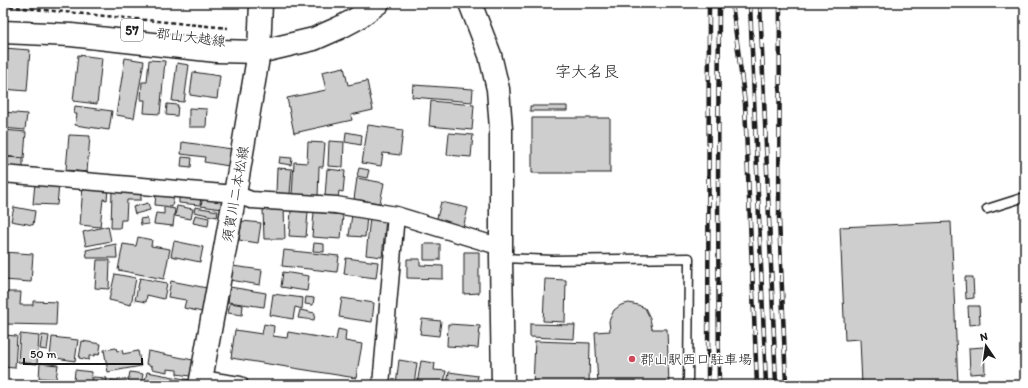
<svg xmlns="http://www.w3.org/2000/svg" width="1028" height="388" font-family="Itim,'Klee One',sans-serif">
<rect width="100%" height="100%" fill="#fff"/>
<filter id="ink" filterUnits="userSpaceOnUse"><feTurbulence type="fractalNoise" baseFrequency=".025" numOctaves="2"/><feDisplacementMap in="SourceGraphic" scale="8" xChannelSelector="R" yChannelSelector="G"/><feConvolveMatrix kernelMatrix="1 2 1 2 8 2 1 2 1" color-interpolation-filters="sRGB"/></filter>
<g filter="url(#ink)">
<path fill="#cecece" stroke="#1c1c1c" d="M4 48 30 50 27 91 3 89Z
M78 55 102 58 97 104 73 101Z
M125 58 144 61 134 118 116 115Z
M149 60 165 61 160 114 144 113 145 100H141L142 82H147Z
M177 63 189 65 184 102 172 101Z
M344 67 348 85 367 81 373 110 351 115 352 120 294 133 287 98 326 90 322 72Z
M193 72 220 76 217 99 190 95Z
M413 85 473 89 472 102 412 97Z
M431 101 474 105 472 130 429 126Z
M167 104 178 105 177 116 166 115Z
M75 106 112 111 109 130 75 125 77 114H74Z
M530 106H567V111H530Z
M189 108 207 109 206 127H189Z
M3 112 27 114 25 130 3 128Z
M532 118H610V173H532Z
M368 125 403 130 400 155 383 153 381 166 362 163Z
M3 130 26 132 24 158 3 156Z
M346 132 362 135 361 145 345 142Z
M449 133 473 135 471 157 447 155Z
M69 135 90 136 87 172 66 170Z
M329 141 344 142 343 167 328 166Z
M182 142 232 149 229 166 204 162 205 157 181 154Z
M308 142 325 143 323 167H319L318 197 292 196 294 162 307 163Z
M3 157 23 158V169L3 168Z
M182 157 192 158 191 167 181 166Z
M280 157 292 158 291 165 279 163Z
M277 168 292 169 290 194 276 193Z
M359 168 369 170 367 178 357 176Z
M327 169 345 171 343 192 339 191 338 198 325 196Z
M357 178 384 183 380 203 354 199Z
M3 180H8L5 216H3Z
M35 183 59 185 57 205 33 204Z
M83 186 108 188 107 200 103 199 100 227 80 225Z
M141 190V200H127L126 220H121L120 228H111L112 191Z
M156 193 174 195 172 207 155 205Z
M179 194 201 197 200 205 179 203Z
M203 196 223 199 222 209 201 206Z
M441 202 468 208 463 228 436 222Z
M148 203 150 210 135 214 133 207Z
M177 206 193 209 191 219 175 216Z
M14 207 35 211 33 225 11 221Z
M164 207 175 209 173 226 154 224 156 213 164 214Z
M195 207 218 211 217 217 194 212Z
M284 208 285 239H264L263 209Z
M291 211 308 212 306 237 289 236Z
M314 212 343 215 341 239 312 237Z
M352 214 367 216 365 237 349 236Z
M195 215 209 218 208 226 193 223Z
M370 217 386 219 382 257 366 255Z
M147 218 149 224 141 225 140 219Z
M242 221 261 223 258 243 239 240Z
M951 222 958 385H862L860 339 845 340 840 227Z
M108 226 111 241 86 246 83 232Z
M138 237 152 240 151 246 170 249 164 279 118 270 123 244 136 246Z
M174 241 203 247 200 262 171 256Z
M314 243 324 244V252L313 251Z
M116 244 117 258H87L86 250Z
M424 244H440V260H424Z
M284 250 339 256 337 272 282 266Z
M3 252 33 254 31 282 3 280Z
M464 252H479V293L464 294Z
M346 258 378 262 376 278 344 274Z
M407 259H420V265L443 266V279L407 278Z
M97 260H110L109 289 95 288Z
M232 266 262 270 260 285 230 280Z
M283 272 309 276 307 291 281 287Z
M115 274 136 278 131 305 109 300Z
M965 277H973L974 298 966 299Z
M140 278 167 283 164 299 147 295 146 302 135 300Z
M545 279 566 280 565 322 543 321Z
M171 281 207 288 202 312 184 308 186 300 168 297Z
M230 287 266 293 264 307 228 302Z
M3 292H21L20 305H33V301L57 302 56 325 3 324Z
M273 294 303 298 302 309 295 307 293 319 270 315Z
M306 297 314 298 313 305 305 304Z
M342 298 374 303 372 322 339 317Z
M230 303 243 305 242 315 228 313Z
M629 303 638 305 645 308 650 318 652 329H667L669 385H598L595 332 610 331 609 321 614 310 621 305Z
M968 306H979L980 324 969 325Z
M300 310 315 313 314 320 298 318Z
M422 319 441 321 439 336 420 334Z
M264 324 274 326 273 336 287 338 288 332 336 340 338 329 346 331 345 341 362 344 356 378 231 358 235 330 262 334Z
M448 324 480 326 478 348 447 346Z
M530 324 575 325 574 339 530 337Z
M20 334 39 336 37 364 18 362Z
M4 335 17 336 15 368 3 367Z
M42 335 49 336 47 350 40 349Z
M52 337 78 340 75 361 50 357Z
M82 341 101 344 99 355 95 354 94 356H89V360L79 358Z
M535 341 590 343 589 385H533Z
M984 347 985 373 970 374 969 348Z
M116 348 117 351 122 350 123 354 138 351 141 366 108 372 104 350Z
M148 351 193 360 190 376 177 374V370L167 369V372L152 369V366L146 364Z
M399 360 417 363 414 385H396Z
M421 361 435 363 434 370 446 371 444 385 417 384Z
M40 363 58 365 56 379 39 378Z
M75 370 92 372 91 383 74 382Z
M130 372 143 374 141 384 128 382Z
M147 372 190 380 189 385H144Z
M449 372 478 376 476 385 463 383 462 385H447Z
M93 377 107 378 106 385 92 384Z
M111 380 125 382V385H111Z"/>
<g fill="none" stroke-linecap="round" stroke-linejoin="round">
<g stroke="#1c1c1c" stroke-width="11">
<path id="lane" d="M987 209 1025 197
M501 258 553 260 689 258 688 385"/>
</g>
<g stroke="#1c1c1c" stroke-width="19">
<path id="street" d="M3 174 235 194 251 200 336 205 396 215
M201 379 240 385
M381 385 396 215 501 247"/>
</g>
<g stroke="#1c1c1c" stroke-width="25">
<path id="secondary" d="M470 3 490 55 498 89 501 129V258L503 385
M200 385 235 194 259 52 261 3"/>
</g>
<g stroke="#1c1c1c" stroke-width="25">
<path id="primary" d="M3 32 71 35 217 51 259 52 314 39 339 28 356 19 378 3"/>
</g>
<path stroke="#1c1c1c" stroke-width="2.5" stroke-dasharray="4 3" stroke-linecap="butt" d="M3 6 228 28"/>
<use href="#lane" stroke="#fff" stroke-width="8"/>
<use href="#street" stroke="#fff" stroke-width="16"/>
<use href="#secondary" stroke="#fff" stroke-width="22"/>
<use href="#primary" stroke="#fff" stroke-width="22"/>
<g stroke="#1c1c1c" stroke-width="4.5">
<path id="rail" d="M732 3 745 104 757 385
M750 3 766 385
M760 3 776 385
M780 3 779 218 786 385
M708 385 709 3
M719 385 718 189 719 3"/>
</g>
<use href="#rail" stroke="#fff" stroke-width="3" stroke-dasharray="9" stroke-linecap="butt"/>
</g>
</g>
<circle fill="#d1495b" stroke="#fff" stroke-width="1.5" cx="632" cy="359" r="4"/>
<g text-anchor="middle" stroke-width="3" stroke-linejoin="round" paint-order="stroke">
<rect fill="#fff" stroke="#606060" stroke-width="1" x="121" y="19" width="22" height="22" rx="3"/>
<g font-size="13" font-weight="bold" fill="#1c1c1c">
<text x="132" y="35">57</text>
</g>
<g font-size="14" fill="#1c1c1c" stroke="#fff">
<text transform="translate(191 37) rotate(7)" y="5">郡山大越線</text>
<text transform="translate(235 194) rotate(-80)" y="5">須賀川二本松線</text>
</g>
<g font-size="14" fill="#1c1c1c" stroke="#fff" text-anchor="start">
<text x="640" y="364">郡山駅西口駐車場</text>
</g>
<g font-size="16" fill="#1c1c1c" stroke="#fff">
<text x="587" y="77">字大名艮</text>
</g>
</g>
<rect width="1028" height="388" fill="none" stroke="#fff" stroke-width="16"/>
<rect x="8" y="8" width="1012" height="372" fill="none" stroke="#1c1c1c" stroke-width="1.5" filter="url(#ink)"/>
<g transform="translate(986 346) rotate(347)" stroke="#ffffff" stroke-width="3" paint-order="stroke">
<path d="M0-3L7 15L0 10L-7 15Z" fill="#1c1c1c"/>
<text y="-6" font-size="11" font-weight="bold" text-anchor="middle" fill="#1c1c1c">N</text>
</g>
<path d="M24 358v6h118v-6" fill="none" stroke="#1c1c1c" stroke-width="2"/>
<text x="30" y="358" font-size="12" fill="#1c1c1c" stroke="#ffffff" stroke-width="3" paint-order="stroke">50 m</text>
</svg>
